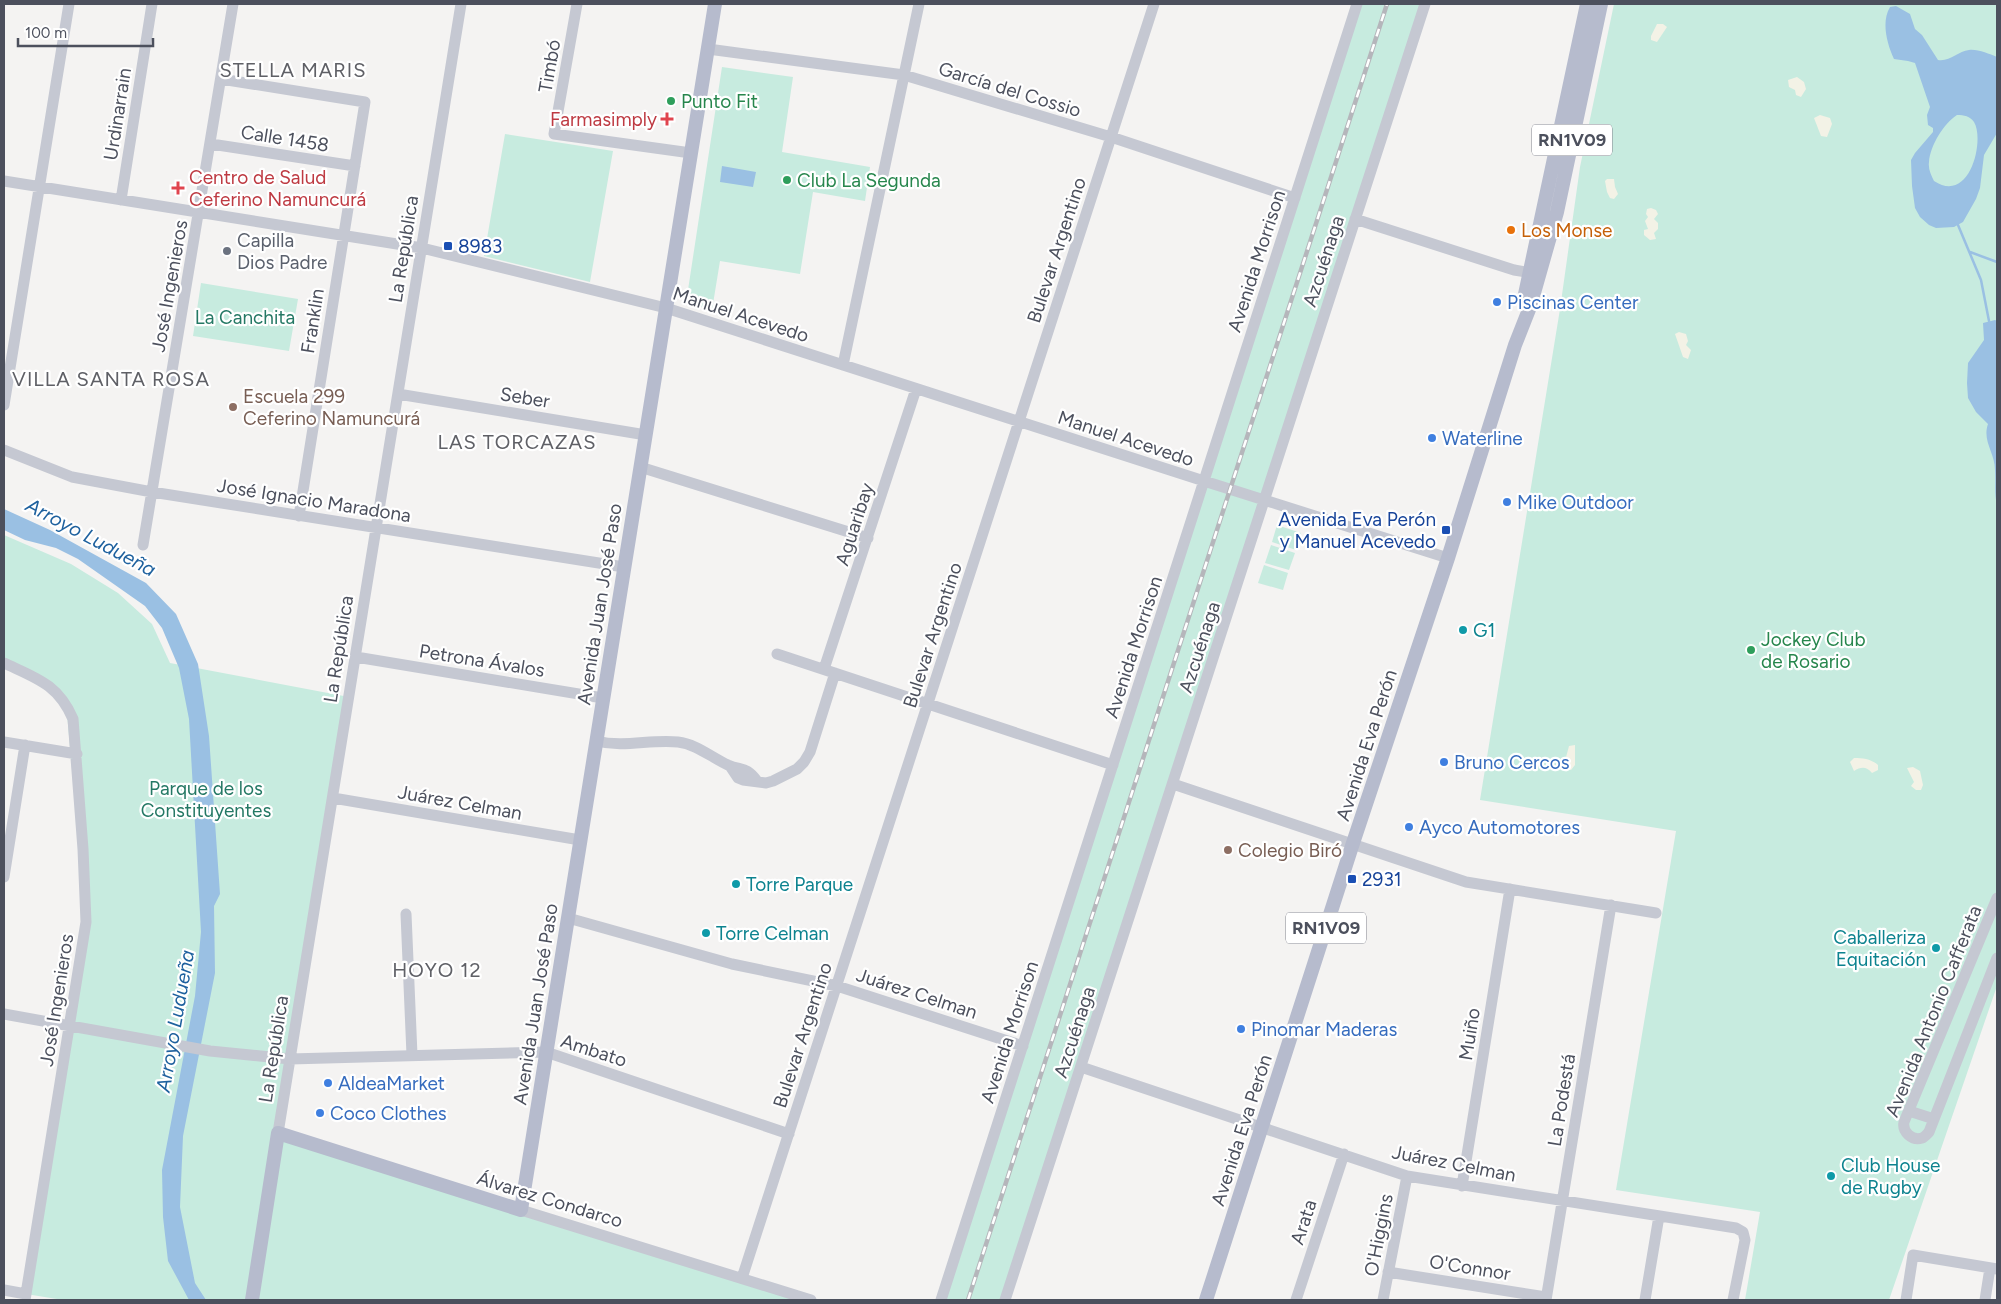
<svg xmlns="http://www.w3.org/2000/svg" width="2001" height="1304" font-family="Figtree,sans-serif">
<rect width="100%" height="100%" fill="#f4f3f2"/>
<path fill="#c7ebdf" d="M1357 4H1425L1005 1300H941Z
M1614 4H1997V986L1889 1300H1745L1760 1212 1616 1190 1676 831 1480 800 1560 309 1580 167Z
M722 67 793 77 782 152 870 167 865 201 813 192 800 274 720 261 712 310 686 303Z
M505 134 613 151 590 282 484 256Z
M201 283 298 299 289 351 193 336Z
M1277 525 1301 533 1296 550 1272 542Z
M4 535 71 564 118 593 152 624 170 663 349 697 279 1133 811 1300H63L26 1294 86 922 66 703 4 663Z
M1271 545 1295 553 1289 570 1265 563Z
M1264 565 1288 573 1283 590 1258 583Z"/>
<path fill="#f3f2e6" d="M1657 24H1663L1667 27 1657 42 1651 40V36Z
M1797 77 1804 82 1806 89 1801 97 1796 95 1795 90 1789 87 1788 80Z
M1820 115 1830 118 1832 124 1827 137 1821 136 1814 118Z
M1607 179H1614L1615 187 1618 194 1614 199 1610 198 1607 192 1605 181Z
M1651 208 1656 210 1658 214 1654 219 1658 223V229L1654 233 1656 239 1650 240 1644 235V230L1648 229 1645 221 1648 217 1646 214 1647 209Z
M1679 332 1686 334 1688 341 1686 345 1691 350 1688 359 1683 357 1675 334Z
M1575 745V765L1571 770 1566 769 1565 761 1569 746Z
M1854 758C1863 758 1871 759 1878 765V770L1872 773C1866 766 1861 767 1854 771L1850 762Z
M1913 767 1920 771 1923 785 1921 790H1916L1911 786 1914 782 1907 768Z"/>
<path fill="#9ac0e3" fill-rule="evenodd" d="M1896 6 1910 14 1915 29 1922 35 1938 60C1950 62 1958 51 1969 50 1978 49 1989 54 1997 57V133L1984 155 1980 188 1976 199 1963 222 1954 227 1936 228 1929 225 1920 217 1915 208 1912 186 1911 160 1915 153 1933 132V128L1928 125 1927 115 1930 107 1915 63 1908 61 1894 59C1887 44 1881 22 1890 7ZM1957 115C1964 115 1970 116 1974 122 1985 140 1970 205 1934 181 1931 175 1928 169 1929 162 1930 146 1944 123 1957 115Z
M722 166 756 172 753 187 720 182Z
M1995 320 1997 321V506C1994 491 1996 485 1995 470 1995 453 1982 441 1988 424L1976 412 1968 398 1967 383 1968 363 1984 340 1983 323Z
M4 509 50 530 146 583 176 614 198 664 209 736 220 894 214 906 215 973 183 1136 180 1207 195 1283 206 1300H189L168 1261 163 1217 162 1170 195 996 201 932 189 719 179 668 162 628 145 606 78 559 56 548 25 540 4 530Z"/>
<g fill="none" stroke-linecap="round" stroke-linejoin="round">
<path stroke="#9ac0e3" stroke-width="2.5" d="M1958 225 1981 280 1989 321
M1970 252 1997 262"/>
<path stroke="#c5c8d2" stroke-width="11" d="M577 4 554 134 691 153
M708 49 904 75 1111 137 1295 198
M221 79 365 102 299 516
M211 144 355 166
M4 181 422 248 666 308 1204 481 1448 558
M121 200 152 4
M1355 219 1514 270 1538 274
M843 365 919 4
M398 394 646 435
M4 405 69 4
M4 450 72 477 152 492 624 567
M640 467 868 538
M143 545 233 4
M777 654 1113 765
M356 657 603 698
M4 663C36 678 58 684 73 719L83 849 86 922 25 1300
M824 669 916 389
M596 741C625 748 650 739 678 742 696 744 711 757 728 765 742 771 746 766 757 781
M4 742 77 754
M730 766 738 778 743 780 766 783 773 781 797 769 804 762 810 752 835 673
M1173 784 1466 882 1656 913
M333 798 580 840
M4 877 25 745
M1997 898 1904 1122C1902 1132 1912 1141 1922 1138 1925 1137 1927 1134 1929 1132L1997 958
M406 914 412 1055
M568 918 732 964 837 986 1023 1046
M4 1014 210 1051 290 1059 546 1052 789 1134
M1081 1067 1407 1176 1736 1228 1743 1232 1745 1240 1733 1300
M1909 1111 1934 1119
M278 1133 461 4
M1462 1186 1510 889
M521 1210 811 1300
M1388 1272 1546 1297
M742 1278 1154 4
M4 1290 26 1294
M941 1300 1357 4
M1005 1300 1425 4
M1296 1300 1344 1154
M1383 1300 1407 1176
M1546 1300 1611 905
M1645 1300 1659 1216
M1906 1300 1913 1255 1997 1269
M1985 1300 1990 1268"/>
<path stroke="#b6bbcd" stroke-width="14" d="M1524 299 1587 4
M252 1300 278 1133 521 1210 715 4
M1206 1300 1353 843 1448 558 1515 345 1530 307 1557 212 1601 4"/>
<g stroke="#b5b6bb" stroke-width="4.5">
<path id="rail" d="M968 1300 1387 4"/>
</g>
<use href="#rail" stroke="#fff" stroke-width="2.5" stroke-dasharray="8" stroke-linecap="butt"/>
</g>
<g fill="#2e9e5b" stroke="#fff" stroke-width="2">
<circle cx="671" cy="101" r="5"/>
<circle cx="787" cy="180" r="5"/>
<circle cx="1751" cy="650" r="5"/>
</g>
<g fill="#e0444e" stroke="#fff" stroke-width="2">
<path d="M664.5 111.5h5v5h5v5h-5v5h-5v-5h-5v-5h5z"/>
<path d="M175.5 180.5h5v5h5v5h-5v5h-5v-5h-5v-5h5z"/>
</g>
<circle fill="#e8710a" stroke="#fff" stroke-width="2" cx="1511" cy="230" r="5"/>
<g fill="#1a4fb4" stroke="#fff" stroke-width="2">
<rect x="443" y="241" width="10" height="10" rx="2.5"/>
<rect x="1441" y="525" width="10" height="10" rx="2.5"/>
<rect x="1347" y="874" width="10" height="10" rx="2.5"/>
</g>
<circle fill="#6b7280" stroke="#fff" stroke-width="2" cx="227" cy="251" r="5"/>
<g fill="#3f7fe0" stroke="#fff" stroke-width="2">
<circle cx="1497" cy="302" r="5"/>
<circle cx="1432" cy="438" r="5"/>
<circle cx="1507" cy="502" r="5"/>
<circle cx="1444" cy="762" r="5"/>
<circle cx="1409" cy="827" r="5"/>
<circle cx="1241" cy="1029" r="5"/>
<circle cx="328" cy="1083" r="5"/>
<circle cx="320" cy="1113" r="5"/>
</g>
<g fill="#8d6e63" stroke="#fff" stroke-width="2">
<circle cx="233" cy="407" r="5"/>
<circle cx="1228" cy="850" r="5"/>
</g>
<g fill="#0f9aa8" stroke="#fff" stroke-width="2">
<circle cx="1463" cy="630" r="5"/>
<circle cx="736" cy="884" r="5"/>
<circle cx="706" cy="933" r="5"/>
<circle cx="1936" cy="948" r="5"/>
<circle cx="1831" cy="1176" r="5"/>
</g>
<g text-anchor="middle" stroke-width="4.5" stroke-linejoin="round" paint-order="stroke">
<g fill="#fff" stroke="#82848e" stroke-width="1">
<rect x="1532" y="124.5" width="80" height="31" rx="4"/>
<rect x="1286" y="912.5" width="80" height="31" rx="4"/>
</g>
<g font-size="18" font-weight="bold" fill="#4c505d">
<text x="1572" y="146">RN1V09</text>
<text x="1326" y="934">RN1V09</text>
</g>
<g font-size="19" fill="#4c505d" stroke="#fff">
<text transform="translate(549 66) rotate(-80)" y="7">Timbó</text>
<text transform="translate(1010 89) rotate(17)" y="7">García del Cossio</text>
<text transform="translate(117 114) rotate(-81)" y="7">Urdinarrain</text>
<text transform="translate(285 138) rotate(9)" y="7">Calle 1458</text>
<text transform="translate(403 249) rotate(-81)" y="7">La República</text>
<text transform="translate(1056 250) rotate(-72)" y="7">Bulevar Argentino</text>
<text transform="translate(1256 261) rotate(-72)" y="7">Avenida Morrison</text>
<text transform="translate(1323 261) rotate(-72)" y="7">Azcuénaga</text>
<text transform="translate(169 286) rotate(-80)" y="7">José Ingenieros</text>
<text transform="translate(741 314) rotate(18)" y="7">Manuel Acevedo</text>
<text transform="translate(312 321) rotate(-81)" y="7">Franklin</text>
<text transform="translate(525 397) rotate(9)" y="7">Seber</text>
<text transform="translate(1126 438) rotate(18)" y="7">Manuel Acevedo</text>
<text transform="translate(314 500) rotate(9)" y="7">José Ignacio Maradona</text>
<text transform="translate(854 524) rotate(-72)" y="7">Aguaribay</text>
<text transform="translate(599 604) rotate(-81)" y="7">Avenida Juan José Paso</text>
<text transform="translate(932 635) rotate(-72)" y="7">Bulevar Argentino</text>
<text transform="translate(1133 647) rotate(-72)" y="7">Avenida Morrison</text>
<text transform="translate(1199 647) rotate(-72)" y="7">Azcuénaga</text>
<text transform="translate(338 649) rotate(-81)" y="7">La República</text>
<text transform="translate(482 660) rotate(9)" y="7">Petrona Ávalos</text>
<text transform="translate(1366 745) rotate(-72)" y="7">Avenida Eva Perón</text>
<text transform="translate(460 802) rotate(10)" y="7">Juárez Celman</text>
<text transform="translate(917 993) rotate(18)" y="7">Juárez Celman</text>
<text transform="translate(56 1000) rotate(-81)" y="7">José Ingenieros</text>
<text transform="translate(535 1004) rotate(-81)" y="7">Avenida Juan José Paso</text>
<text transform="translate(1933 1011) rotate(-68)" y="7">Avenida Antonio Cafferata</text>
<text transform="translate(1009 1032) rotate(-72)" y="7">Avenida Morrison</text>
<text transform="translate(1074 1032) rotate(-72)" y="7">Azcuénaga</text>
<text transform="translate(1469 1034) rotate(-81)" y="7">Muiño</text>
<text transform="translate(802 1035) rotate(-72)" y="7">Bulevar Argentino</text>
<text transform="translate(273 1049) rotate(-81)" y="7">La República</text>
<text transform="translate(594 1050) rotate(18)" y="7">Ambato</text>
<text transform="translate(1561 1100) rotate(-81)" y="7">La Podestá</text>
<text transform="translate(1241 1130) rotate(-72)" y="7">Avenida Eva Perón</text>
<text transform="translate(1454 1163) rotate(11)" y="7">Juárez Celman</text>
<text transform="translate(550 1199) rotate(17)" y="7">Álvarez Condarco</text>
<text transform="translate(1303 1222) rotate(-72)" y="7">Arata</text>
<text transform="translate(1378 1235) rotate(-79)" y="7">O'Higgins</text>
<text transform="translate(1470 1267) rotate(9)" y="7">O'Connor</text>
</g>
<g font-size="19" fill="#27864d" stroke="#fff" text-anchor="start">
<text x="681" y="108">Punto Fit</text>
<text x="797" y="187">Club La Segunda</text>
<text x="1761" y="646">Jockey Club<tspan x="1761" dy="22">de Rosario</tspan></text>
</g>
<g font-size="19" fill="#be3a42" stroke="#fff" text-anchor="end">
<text x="657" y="126">Farmasimply</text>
<text x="189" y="184" text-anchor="start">Centro de Salud<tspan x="189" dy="22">Ceferino Namuncurá</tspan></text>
</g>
<g font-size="19" fill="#c56008" stroke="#fff" text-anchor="start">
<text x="1521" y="237">Los Monse</text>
</g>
<g font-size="19" fill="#5b616d" stroke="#fff" text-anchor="start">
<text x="237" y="247">Capilla<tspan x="237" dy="22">Dios Padre</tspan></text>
</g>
<g font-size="19" fill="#164399" stroke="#fff" text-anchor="start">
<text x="458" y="253">8983</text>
<text x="1436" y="526" text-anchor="end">Avenida Eva Perón<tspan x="1436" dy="22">y Manuel Acevedo</tspan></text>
<text x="1362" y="886">2931</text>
</g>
<g font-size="19" fill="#366cbe" stroke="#fff" text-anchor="start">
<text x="1507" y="309">Piscinas Center</text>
<text x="1442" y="445">Waterline</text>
<text x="1517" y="509">Mike Outdoor</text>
<text x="1454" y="769">Bruno Cercos</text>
<text x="1419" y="834">Ayco Automotores</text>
<text x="1251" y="1036">Pinomar Maderas</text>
<text x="338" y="1090">AldeaMarket</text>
<text x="330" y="1120">Coco Clothes</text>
</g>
<g font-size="19" fill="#247864" stroke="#fff">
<text x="245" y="324">La Canchita</text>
<text x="206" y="795">Parque de los<tspan x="206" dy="22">Constituyentes</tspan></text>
</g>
<g font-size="19" fill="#785e54" stroke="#fff" text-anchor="start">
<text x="243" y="403">Escuela 299<tspan x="243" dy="22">Ceferino Namuncurá</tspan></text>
<text x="1238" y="857">Colegio Biró</text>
</g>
<g font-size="19" fill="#0d838f" stroke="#fff" text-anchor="start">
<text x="1473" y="637">G1</text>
<text x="746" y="891">Torre Parque</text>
<text x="716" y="940">Torre Celman</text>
<text x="1926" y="944" text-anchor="end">Caballeriza<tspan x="1926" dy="22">Equitación</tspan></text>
<text x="1841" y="1172">Club House<tspan x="1841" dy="22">de Rugby</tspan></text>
</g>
<g font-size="20" letter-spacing="1" fill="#5f6066" stroke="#fff">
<text x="293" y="77">STELLA MARIS</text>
<text x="111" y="386">VILLA SANTA ROSA</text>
<text x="517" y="449">LAS TORCAZAS</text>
<text x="437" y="977">HOYO 12</text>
</g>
<g font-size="20" font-style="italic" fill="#1e619e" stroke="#fff">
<text transform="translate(91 537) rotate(28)" y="7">Arroyo Ludueña</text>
<text transform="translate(175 1021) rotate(-80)" y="7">Arroyo Ludueña</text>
</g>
</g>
<rect width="2001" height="1304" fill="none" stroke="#4c505d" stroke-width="10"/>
<path d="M18 38v8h135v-8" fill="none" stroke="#4c505d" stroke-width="2.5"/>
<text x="25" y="38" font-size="15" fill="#4c505d" stroke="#ffffff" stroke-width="4" paint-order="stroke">100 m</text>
</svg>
